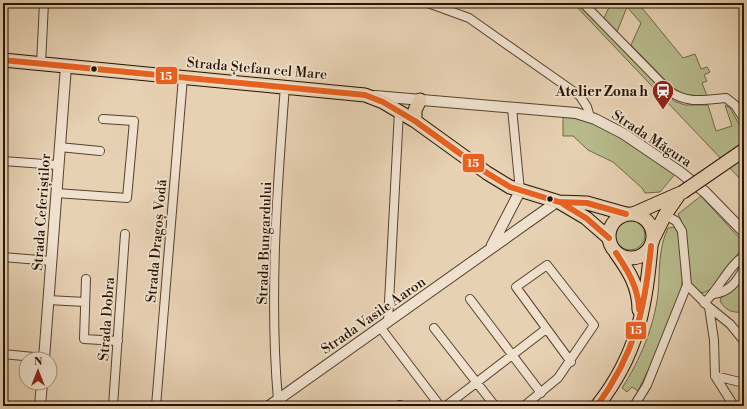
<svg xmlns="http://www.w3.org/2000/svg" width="747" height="409" font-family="'Libre Bodoni',serif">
<rect width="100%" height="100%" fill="#e7d1b3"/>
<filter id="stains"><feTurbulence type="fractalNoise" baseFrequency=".005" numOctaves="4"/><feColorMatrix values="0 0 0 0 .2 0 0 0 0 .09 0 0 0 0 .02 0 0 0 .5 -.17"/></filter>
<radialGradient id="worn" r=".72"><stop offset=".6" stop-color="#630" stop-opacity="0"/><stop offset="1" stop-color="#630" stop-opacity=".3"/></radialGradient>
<path fill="#b7bb8c" stroke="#6f6746" d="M573 3H578L674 101 685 105H708L716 131 732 126 725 105 730 108 744 133V183Z
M611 3H638L683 58 695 54 701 69 707 67 710 72 704 75 707 81 702 83 707 96 686 95 673 88 631 45 641 23 627 7 617 32 604 18Z
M563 117 588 120 607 129 676 173 660 192 645 193 642 188 613 162 588 150 573 136H563Z
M701 196 744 243C737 256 718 290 702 293L691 286C685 261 691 237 678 214Z
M615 235a15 15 0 1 1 30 0a15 15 0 1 1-30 0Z
M674 227C683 235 684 278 681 290L656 354 638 391 632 387 627 392 622 388C640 360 654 327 658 294 660 271 658 249 668 228Z
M744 273V312C732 313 726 311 720 301L721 298 731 291Z"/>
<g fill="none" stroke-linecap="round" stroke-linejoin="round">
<g stroke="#57422d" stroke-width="10">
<path id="minor" d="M428 3 469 18 580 96 587 107 590 117
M583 3 669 91C687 104 705 100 726 98L735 105 744 119
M41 64 44 3
M512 108 520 191
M59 147 100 151
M3 161 58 165
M56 193 127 198 134 121 103 119
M3 257 51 261
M86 279 84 339 118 341
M687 285 709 307 714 340 715 376 734 406
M714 294C729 292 737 282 744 268
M470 299 541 393
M48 300 85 302
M704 303C718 291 729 265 744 256
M709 307 730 324 744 341
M388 321 399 111
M380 327 440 406
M434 328 495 406
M3 354 44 358
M715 376 744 383
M278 400C269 296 277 190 285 86
M400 405V406
M113 406 125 234
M156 406 183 77
M446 406 546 329
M524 406 558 378 594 325 547 265 516 287 571 362
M634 406 647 385 687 285 682 231 676 221 665 215"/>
</g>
<g stroke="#57422d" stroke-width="12">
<path id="tertiary" d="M375 96 576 113 595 119 624 134 680 172 705 192 744 232
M492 245 520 191
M44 359 66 66
M40 406 42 383
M269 406 558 201"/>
</g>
<g stroke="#271300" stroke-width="15">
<path id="primary" d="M3 60 365 95 383 102 415 121 487 173 510 187 559 202 587 203 626 214
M415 121V110L420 100
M559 202 586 218 609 238
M609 236a22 22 0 1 1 44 0a22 22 0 1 1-44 0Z
M633 214 683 192
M653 239 665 215 678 196
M616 253C629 271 639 287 639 310
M597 406C637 356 646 308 651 246"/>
</g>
<use href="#minor" stroke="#efe1ce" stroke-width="8"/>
<use href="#tertiary" stroke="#efe1ce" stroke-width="10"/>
<use href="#primary" stroke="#e7d1b3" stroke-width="13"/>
<g stroke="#271300" stroke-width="15" stroke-linecap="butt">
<path id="primary-bridge" d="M683 192 744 150"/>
</g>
<use href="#primary-bridge" stroke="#e7d1b3" stroke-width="13"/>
<g stroke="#efe1ce" stroke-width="9">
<path id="bus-1" d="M3 60 365 95 383 102 415 121 487 173 510 187 559 202 587 203 626 214
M563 204 586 218 609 238
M616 253C628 271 638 287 639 309
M597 406C635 353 645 310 651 246"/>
</g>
<use href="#bus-1" stroke="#e86120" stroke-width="6"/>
</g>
<defs>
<g id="station-pin" transform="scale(1.15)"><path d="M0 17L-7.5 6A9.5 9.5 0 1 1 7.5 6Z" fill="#8f2418" stroke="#efe1ce"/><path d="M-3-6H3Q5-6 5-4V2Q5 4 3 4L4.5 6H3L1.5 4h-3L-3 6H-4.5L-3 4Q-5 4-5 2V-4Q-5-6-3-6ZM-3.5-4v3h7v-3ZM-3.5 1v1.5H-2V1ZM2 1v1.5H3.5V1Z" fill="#fff"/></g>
</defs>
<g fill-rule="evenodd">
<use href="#station-pin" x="663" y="91"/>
</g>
<g fill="#271300" stroke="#efe1ce" stroke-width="1.5">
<circle cx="94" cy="69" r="3.5"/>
<circle cx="550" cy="199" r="3.5"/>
</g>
<g text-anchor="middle" stroke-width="3.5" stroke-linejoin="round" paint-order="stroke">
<g font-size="14" fill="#271300" stroke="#efe1ce">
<text transform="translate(257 68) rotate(5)" y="5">Strada Ștefan cel Mare</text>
<text transform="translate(652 138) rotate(33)" y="5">Strada Măgura</text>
<text transform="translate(41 212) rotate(-86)" y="5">Strada Ceferiștilor</text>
<text transform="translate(156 241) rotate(-85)" y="5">Strada Dragoș Vodă</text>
<text transform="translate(264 243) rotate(-88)" y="5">Strada Bungardului</text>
<text transform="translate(373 315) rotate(-35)" y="5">Strada Vasile Aaron</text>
<text transform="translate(106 319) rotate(-86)" y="5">Strada Dobra</text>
</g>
<g font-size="14" font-weight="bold" fill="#271300" stroke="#efe1ce" text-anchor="end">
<text x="648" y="96">Atelier Zona h</text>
</g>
</g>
<g stroke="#efe1ce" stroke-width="1.5">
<rect x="155" y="66" width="23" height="19" rx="4" fill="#e86120"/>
<rect x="462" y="153" width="23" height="20" rx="4" fill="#e86120"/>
<rect x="625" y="321" width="22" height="19" rx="4" fill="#e86120"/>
</g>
<g font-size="11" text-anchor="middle" font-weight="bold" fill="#fff">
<text x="166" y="80">15</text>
<text x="473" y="167">15</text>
<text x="636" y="334">15</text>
</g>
<rect width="747" height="409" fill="none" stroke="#e7d1b3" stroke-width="16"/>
<rect x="4" y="4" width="739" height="401" fill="none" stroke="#271300" stroke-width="2"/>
<rect x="8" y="8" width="731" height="393" fill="none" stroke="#271300"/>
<g transform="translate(38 371)"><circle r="19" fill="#efe1ce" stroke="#9f8f7c"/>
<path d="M0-3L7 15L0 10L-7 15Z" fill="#8f2418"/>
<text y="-6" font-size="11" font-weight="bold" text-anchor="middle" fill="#271300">N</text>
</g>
<rect width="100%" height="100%" filter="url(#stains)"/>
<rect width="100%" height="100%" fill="url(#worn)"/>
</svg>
